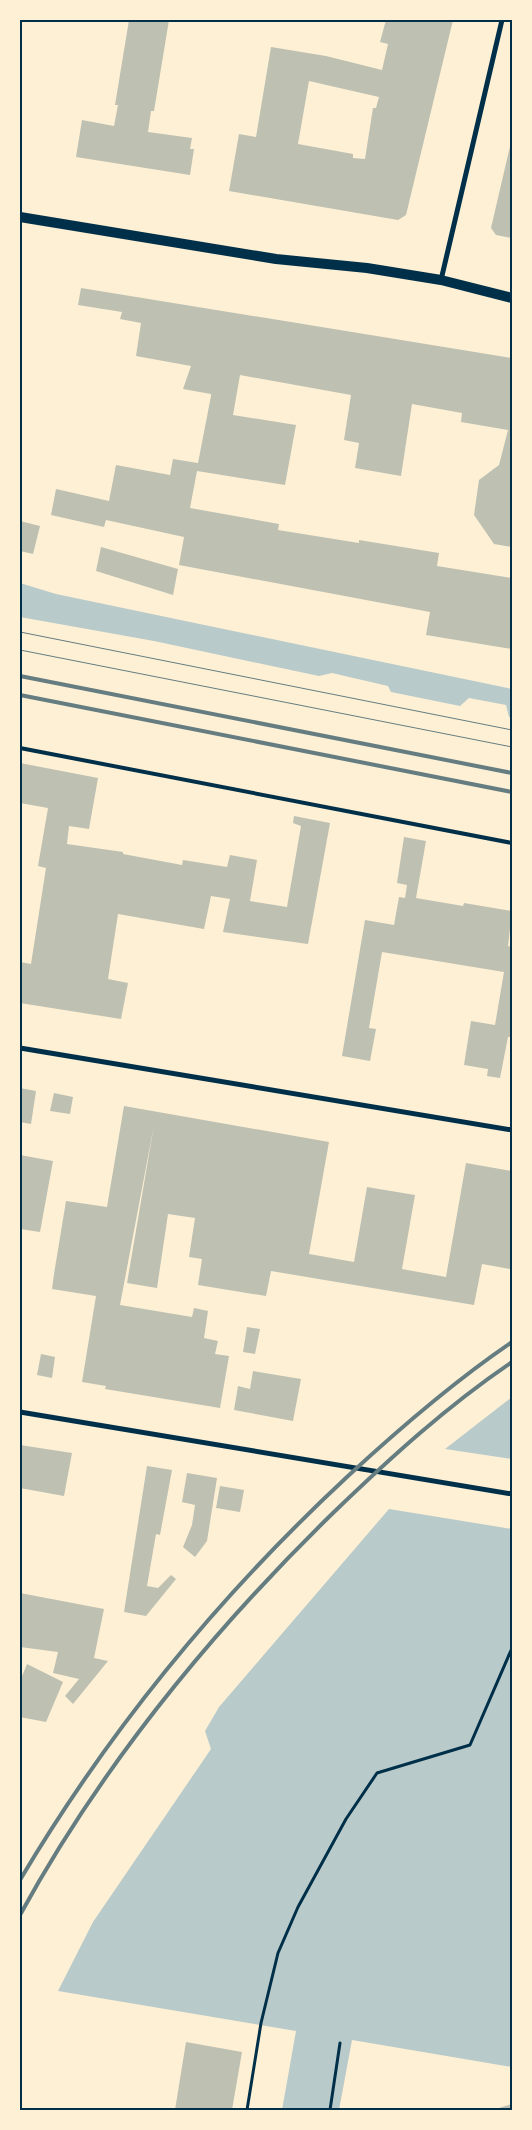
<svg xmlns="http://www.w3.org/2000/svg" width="532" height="2130" font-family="'Archivo Narrow',sans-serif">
<rect width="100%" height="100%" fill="#fdf0d5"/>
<path fill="#b9caca" d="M20 583 56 594 512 689V717H509L506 705 469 698 460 706 391 692 388 686 332 673 319 676 154 641 20 617Z
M512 1396V1459L445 1449 512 1397Z
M389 1509 512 1529V2067L352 2040 339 2110H282L296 2031 58 1991 93 1922 211 1749 205 1731 219 1707Z"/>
<path fill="#bec0b2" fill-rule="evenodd" d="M129 20H169L154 111H151L148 132 192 138 190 149H194L190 175 76 157 82 120 114 126 118 105H115Z
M386 20H453L406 215 398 220 229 191 239 134 256 137 271 47 326 56 382 70 388 44 380 42ZM309 81 379 97 376 108H373L365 159 353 158V154L298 144Z
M511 142H512V238L496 235 491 228Z
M81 288 512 358V547L494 544 474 515 479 480 499 465 508 430 461 422 462 413 412 404 401 476 355 468 359 443 344 440 351 395 240 375 233 415 296 425 285 485 197 471 190 508 279 524 278 530 359 543V540L439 553 437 566 512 578V649L426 635 430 612 179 565 184 537 106 520 104 527 51 515 56 489 109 501 116 465 170 475 173 459 198 463 211 396V394L183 389 191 366 136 356 141 323 120 319 122 312 78 305Z
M20 521 40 526 33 554 20 551Z
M101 547 178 569 173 595 96 571Z
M20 763 98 778 89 829 69 826 67 844 123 852V854L182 865 183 860 227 867 230 855 257 860 250 901 287 907 301 826 293 823 294 816 330 823 308 944 223 932 230 899 211 896 204 929 118 914 108 979 128 983 121 1019 20 1003V962L31 964 46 868 38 866 48 808 20 803Z
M404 837 426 841 416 898 463 906 464 903 512 911 508 946 512 947V1037H508L500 1078 487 1076 488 1069 464 1065 471 1021 495 1025 504 972 382 952 369 1028 376 1029 370 1061 342 1056 365 920 394 925 399 897 405 898 407 885 397 883Z
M20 1088 36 1091 31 1124 20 1122Z
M54 1093 73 1097 70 1114 50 1111Z
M124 1106 329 1142 309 1254 354 1262 367 1187 415 1195 402 1269 446 1277 466 1163 512 1171 510 1269 482 1264 474 1305 271 1271 266 1296 198 1285 202 1259 189 1257 195 1218 168 1214 157 1288 127 1283 154 1125 120 1305 192 1317 194 1308 208 1311 204 1338 218 1341 215 1354 229 1356 220 1408 105 1389 106 1386 82 1382 96 1296 52 1289 54 1274 66 1201 107 1207Z
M20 1155 53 1161 40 1232 20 1229Z
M247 1327 260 1329 255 1354 243 1352Z
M41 1354 55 1357 52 1378 37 1375Z
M253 1371 301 1379 293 1421 234 1410 238 1386 250 1389Z
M20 1445 72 1453 64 1496 20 1488Z
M147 1466 172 1470 160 1535 156 1534 147 1586 158 1588 171 1575 176 1579 146 1616 124 1612Z
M187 1473 217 1478 207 1541 195 1557 183 1547 192 1525 195 1505 182 1502Z
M220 1486 244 1490 240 1512 216 1508Z
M20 1593 104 1609 94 1658 108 1661 73 1704 65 1696 79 1679 53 1673 58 1652 20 1647Z
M27 1664 63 1682 46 1722 20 1717V1681Z
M186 2042 242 2052 232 2110H175Z
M512 2104V2110H494L502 2107Z"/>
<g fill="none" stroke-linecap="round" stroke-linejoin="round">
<path stroke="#003049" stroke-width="3" d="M247 2110 261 2023 278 1953 298 1907 346 1819 377 1773 470 1745 512 1648
M330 2110 340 2043"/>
<path stroke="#003049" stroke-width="4" d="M20 748 512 843"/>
<path stroke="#003049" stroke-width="5" d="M441 280 502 20
M20 1048 512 1130
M20 1412 512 1494"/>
<path stroke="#003049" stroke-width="10" d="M20 217 276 259 367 268 441 280 512 298"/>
<path stroke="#657d81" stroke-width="1" d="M20 632 512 730
M20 650 512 747"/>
<path stroke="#657d81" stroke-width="4" d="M20 676 512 773
M20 695 512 792
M20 1880C109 1730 220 1595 348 1476 400 1428 453 1382 512 1342
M20 1915C102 1765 211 1632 333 1513 389 1459 447 1406 512 1362"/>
</g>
<rect width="532" height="2130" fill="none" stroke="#fdf0d5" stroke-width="42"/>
<rect x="21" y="21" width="490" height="2088" fill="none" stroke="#003049" stroke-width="2"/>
</svg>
